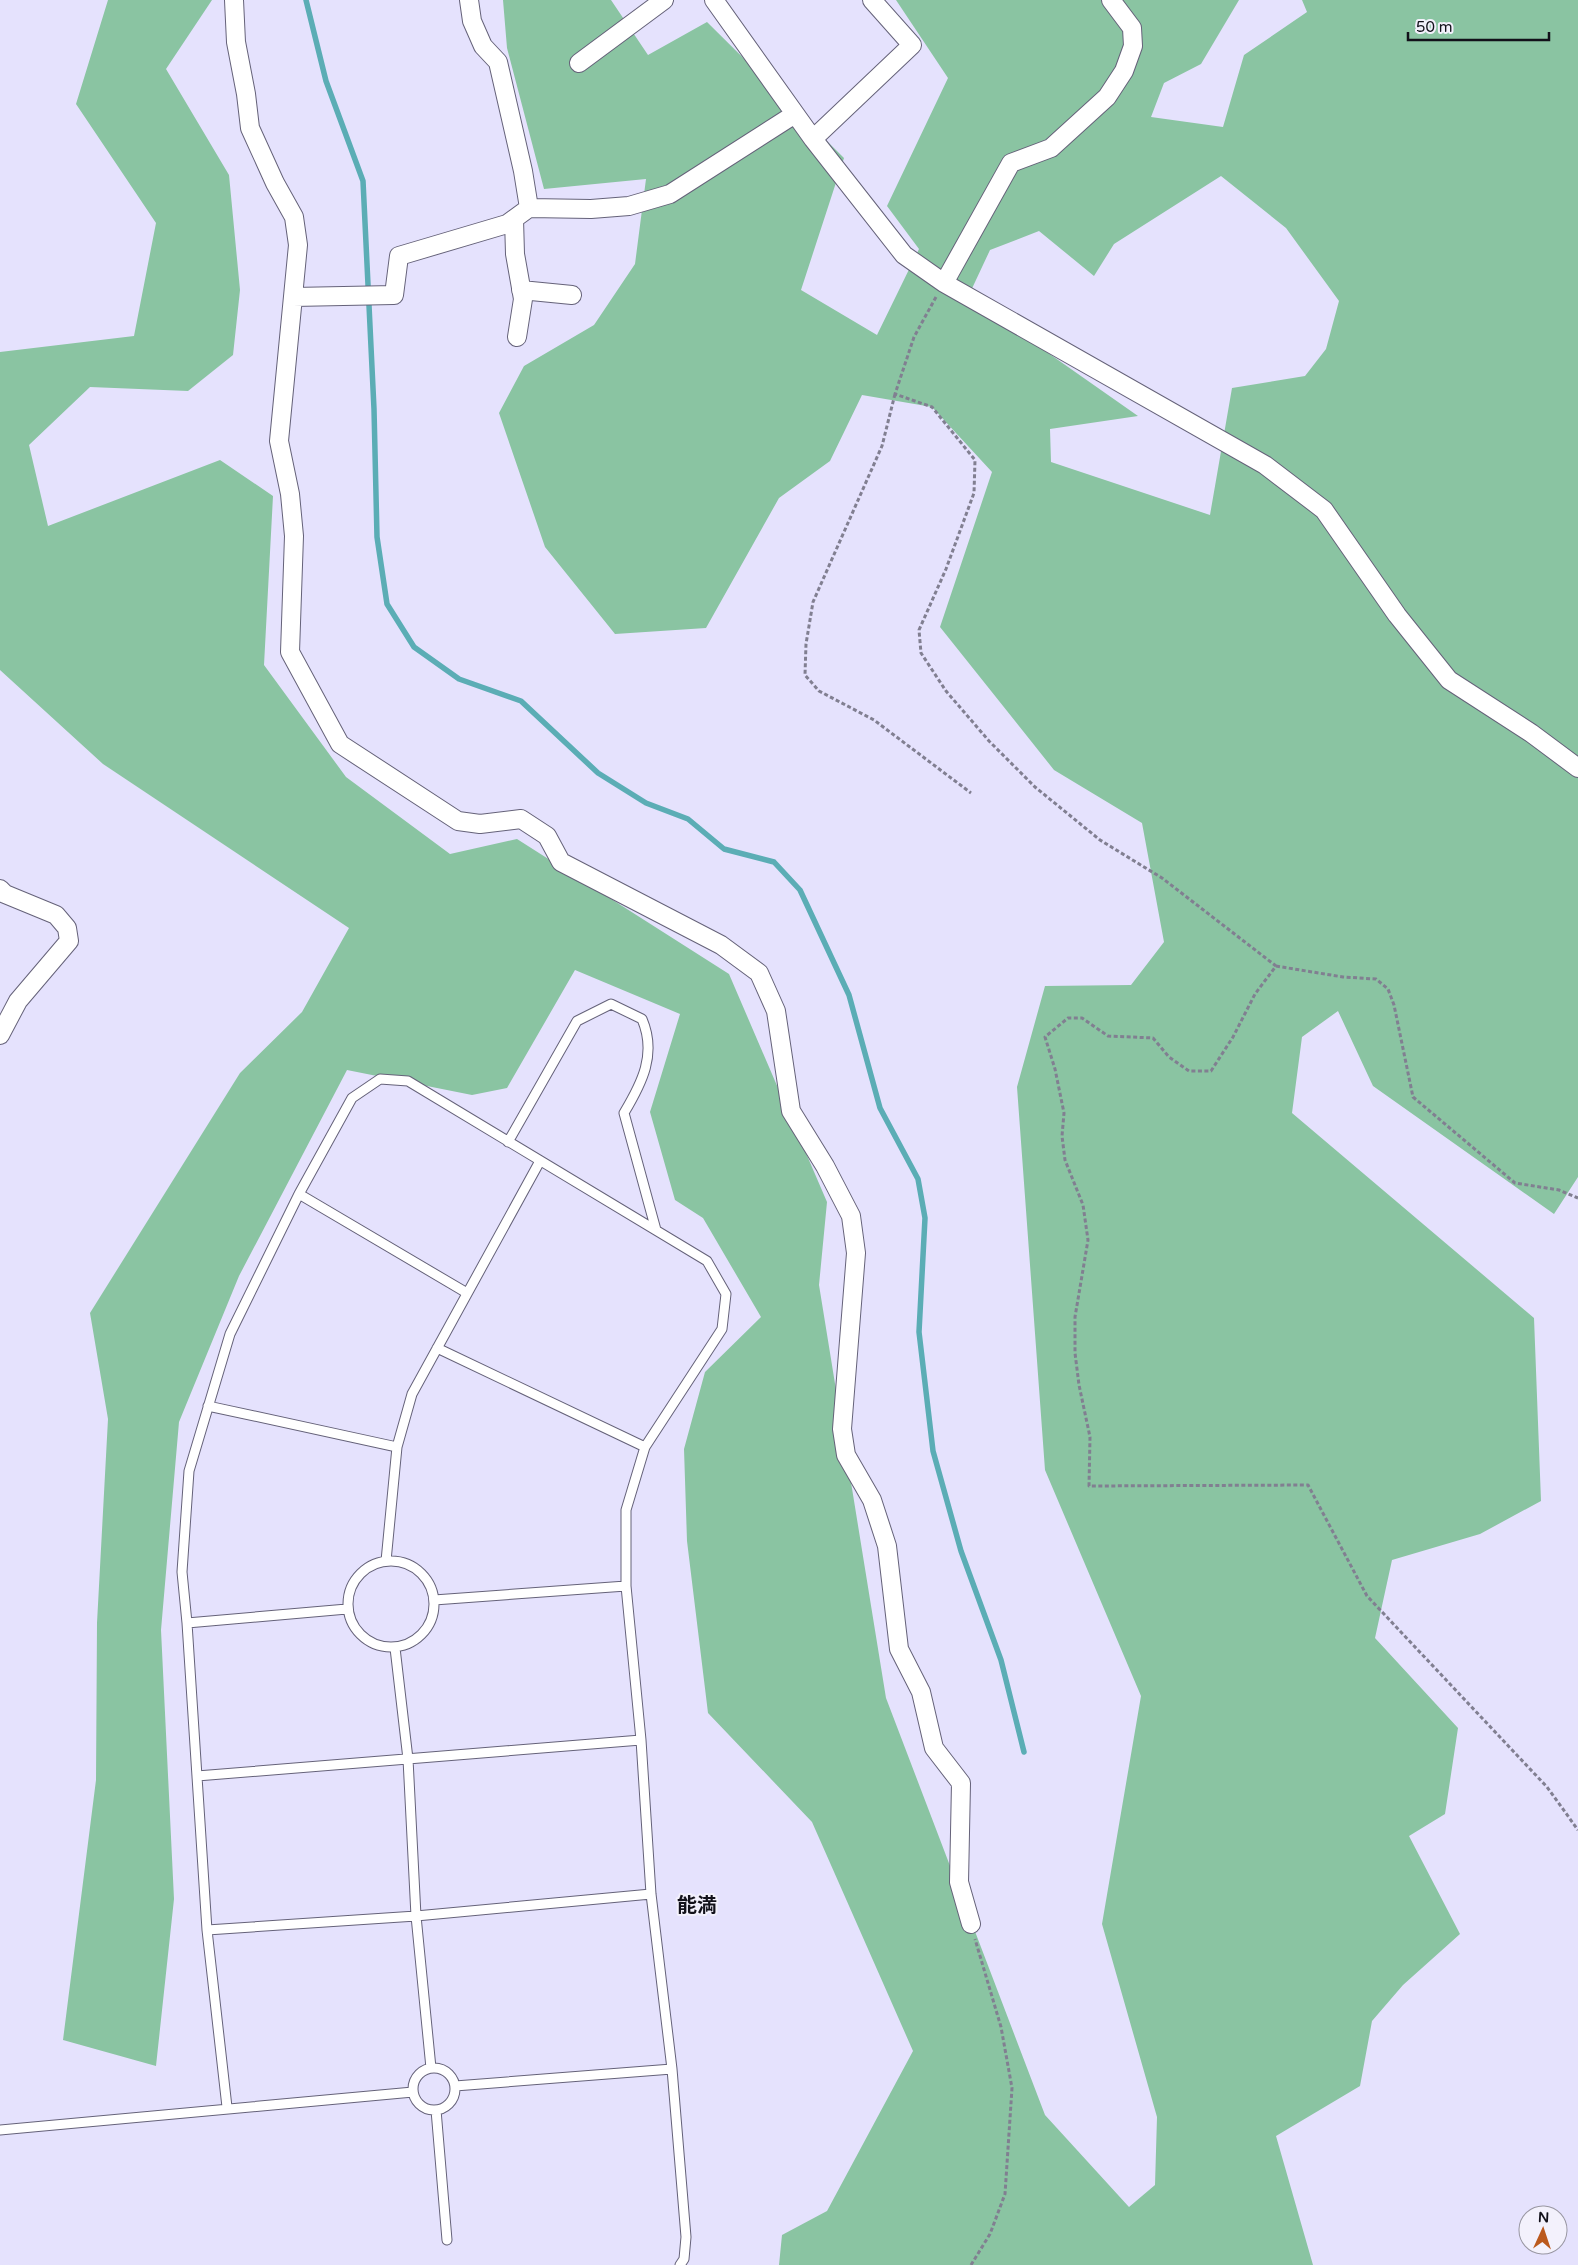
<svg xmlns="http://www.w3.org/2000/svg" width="1578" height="2265" font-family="'Varela Round','Noto Sans JP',sans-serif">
<rect width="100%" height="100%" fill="#e5e2fd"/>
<path fill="#8ac4a2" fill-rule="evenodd" d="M108 0H212L166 69 229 175 240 290 233 355 188 391 90 387 29 445 48 526 220 460 273 496 264 665 346 777 450 854 517 839 729 974 827 1202 819 1285 886 1698 1045 2115 1129 2207 1155 2185 1157 2117 1102 1924 1141 1696 1045 1470 1017 1087 1045 986 1131 985 1164 942 1142 823 1054 770 940 627 992 472 932 407 862 395 830 461 779 498 706 628 615 634 545 547 499 413 524 366 594 325 635 264 646 179 544 189 507 48 503 0H611L648 55 707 22 844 158 801 290 877 335 919 249 887 206 948 78 896 0H1239L1201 64 1164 83 1151 117 1223 127 1244 55 1307 12 1302 0H1578V1177L1554 1214 1373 1086 1338 1011 1302 1037 1292 1113 1534 1318 1541 1501 1480 1534 1392 1560 1375 1638 1458 1728 1445 1814 1409 1836 1460 1934 1403 1985 1372 2021 1360 2086 1276 2136 1313 2265H779L782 2235 827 2211 913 2051 812 1822 708 1713 687 1541 684 1449 705 1372 761 1317 703 1218 675 1200 650 1112 680 1014 575 970 507 1088 472 1095 347 1070 239 1276 179 1422 161 1630 174 1899 156 2066 63 2040 96 1780 97 1623 108 1419 90 1313 240 1073 302 1012 349 928 103 764 0 670V352L134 336 156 223 76 104ZM1221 176 1286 228 1339 301 1326 349 1305 376 1232 388 1210 515 1051 462 1050 429 1138 416 968 297 990 250 1039 231 1094 276 1114 244Z"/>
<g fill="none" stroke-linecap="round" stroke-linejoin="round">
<path stroke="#5badb5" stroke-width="5.5" d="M306 0 326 81 363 181 374 409 377 537 387 604 414 647 459 679 521 701 598 773 646 803 688 819 724 849 774 862 800 890 849 995 880 1108 918 1179 925 1218 919 1332 933 1451 961 1551 1001 1660 1024 1752"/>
<g stroke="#656279" stroke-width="11">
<path id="lane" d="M508 1142 577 1021 611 1004 642 1019C657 1054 642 1083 624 1113L656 1230
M299 1194 467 1293
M437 1348 645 1447
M208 1406 397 1447
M348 1604a43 43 0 1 1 86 0a43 43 0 1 1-86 0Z
M386 1561 397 1447 412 1394 540 1161
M434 1600 626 1586
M347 1609 187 1623 182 1572 189 1471 230 1334 299 1194 352 1098 380 1079 408 1081 707 1261 726 1294 722 1329 645 1447 626 1510V1586L641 1740 651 1894 672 2069 686 2237 684 2259 680 2265
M187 1623 207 1930 227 2107
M395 1648 408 1759 416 1916 431 2068
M197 1776 641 1740
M207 1930 416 1916 651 1894
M413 2089a21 21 0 1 1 42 0a21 21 0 1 1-42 0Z
M455 2086 672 2069
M436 2110 447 2240
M0 2130 413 2092"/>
</g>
<g stroke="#656279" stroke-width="20">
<path id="street" d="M234 0 236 42 246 94 250 128 275 183 294 217 298 245 279 441 290 494 294 536 290 652 340 744 458 821 480 824 521 819 547 836 561 862 721 945 759 973 776 1011 791 1111 825 1166 851 1216 856 1253 842 1429 846 1455 872 1500 887 1546 899 1649 921 1692 934 1748 961 1783 959 1882 971 1924
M469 0 472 21 483 46 498 62 523 171 529 208
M714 0 813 139 904 255 944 283 1265 465 1324 510 1397 615 1449 680 1531 733 1578 768
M579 63 664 0
M813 139 912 45 872 0
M514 219 515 254 523 299 517 337
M944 283 1011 163 1051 148 1107 97 1124 71 1133 46 1132 28 1111 0
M521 290 572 295
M293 297 394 295 399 256 507 224 529 208 591 209 629 206 670 194 795 114
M0 889 5 894 56 915 67 928 69 941 18 1001 0 1035"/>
</g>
<path stroke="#817f91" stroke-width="3" stroke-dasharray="4 2.5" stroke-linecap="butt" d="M936 297 914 337 895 394 932 407 975 460 974 493 946 569 919 630 921 653 946 691 989 741 1035 787 1100 840 1162 878 1276 966 1255 994 1233 1037 1211 1071H1189L1169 1057 1153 1038 1108 1036 1082 1018H1068L1045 1037 1055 1069 1064 1113 1062 1136 1065 1160 1083 1205 1088 1240 1075 1317V1353L1079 1385 1090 1437 1089 1486 1308 1485 1367 1596 1547 1787 1578 1830
M895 394 882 446 813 602 806 644 805 675 819 691 874 720 971 793
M1276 966 1343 977 1376 979 1388 989 1394 1005 1413 1097 1515 1183 1559 1190 1578 1198
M971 2265 990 2234 1005 2194 1012 2088 1001 2027 975 1939"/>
<use href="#lane" stroke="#fff" stroke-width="9"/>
<use href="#street" stroke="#fff" stroke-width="18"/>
</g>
<g text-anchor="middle" stroke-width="4" stroke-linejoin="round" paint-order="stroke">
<g font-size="20" font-weight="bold" fill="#12111a" stroke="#f3f1fc">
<text x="697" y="1912">能満</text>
</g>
</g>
<g transform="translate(1543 2230) rotate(3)"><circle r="24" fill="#f3f1fc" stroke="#9997a2"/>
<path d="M0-4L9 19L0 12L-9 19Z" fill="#bb591d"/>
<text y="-8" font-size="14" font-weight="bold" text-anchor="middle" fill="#12111a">N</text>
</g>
<path d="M1408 32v8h141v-8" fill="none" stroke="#12111a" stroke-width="2.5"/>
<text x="1416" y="32" font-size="15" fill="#12111a" stroke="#f3f1fc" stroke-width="4" paint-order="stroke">50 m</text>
</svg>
